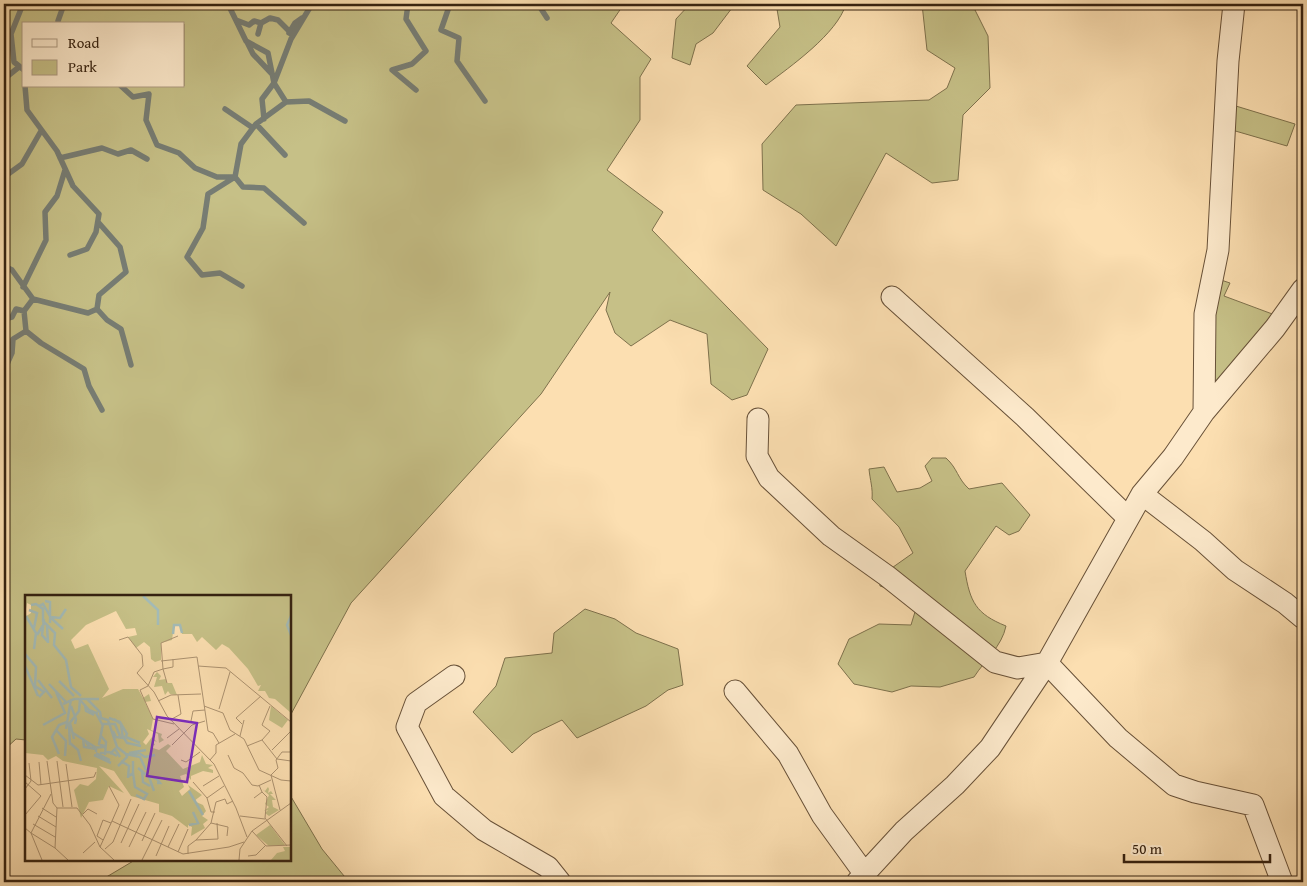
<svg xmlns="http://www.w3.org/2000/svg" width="1307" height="886" font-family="'Gentium Book Plus',serif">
<rect width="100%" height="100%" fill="#fcdfb1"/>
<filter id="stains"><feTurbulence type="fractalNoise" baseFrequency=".004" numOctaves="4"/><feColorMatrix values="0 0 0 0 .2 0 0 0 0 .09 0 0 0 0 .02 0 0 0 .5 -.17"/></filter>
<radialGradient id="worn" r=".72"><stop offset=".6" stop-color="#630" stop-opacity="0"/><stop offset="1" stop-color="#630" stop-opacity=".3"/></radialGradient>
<path fill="#c6c087" stroke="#7e714c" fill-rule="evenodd" d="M4 4H624L611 23 651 59 640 77V120L607 170 663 212 652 230 768 349 747 395 732 400 711 384 707 334 670 320 631 346 615 333 606 310 610 292 541 394 351 603 290 716V596H26V740L16 739 4 750ZM24 24H184V86H24Z
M690 4H735L713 33 696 44 690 65 672 58 676 19Z
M779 4H846C837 34 791 66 766 85L747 66 780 27 777 9Z
M922 4H972L988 36 990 88 963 115 958 180 932 183 886 153 836 246 801 214 763 190 762 144 796 105 929 100 947 88 955 68 927 50Z
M1226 103 1295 124 1287 146 1225 128Z
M1212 277 1230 283 1224 296 1275 315 1214 391Z
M932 458H946C958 469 957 478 969 489L1002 483 1030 515 1019 531 1009 535 996 526 965 571C970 602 976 614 1006 626 1002 646 985 660 974 677L940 687 911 686 892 692 854 684 838 664 849 639 879 624 911 625 918 602 904 594 880 586 879 577 913 553 899 527 872 499C873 488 870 480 869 469L884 467 897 492 920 488 932 481 925 466Z
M585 609 615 619 636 633 678 649 683 685 668 690 646 706 577 738 562 720 533 734 512 753 473 712 496 686 505 658 552 653 554 633Z
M290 795 322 849 349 882H98L135 860H290Z"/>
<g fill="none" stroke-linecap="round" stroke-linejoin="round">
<path stroke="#777d74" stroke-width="5.5" d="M23 4 11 34 14 62 24 70
M228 4 246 41 268 53 274 83 286 102 309 101 345 121
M408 4 406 19 426 51 412 64 392 70 416 90
M450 4 441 30 459 38 457 61 485 101
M538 4 547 18
M4 9 6 4
M236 20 249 25 254 21 261 23 270 18 278 20 289 31
M58 21 64 4
M289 33 295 23 302 18
M258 34 261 23
M247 42 253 54 272 74
M4 68 6 72 4 76
M4 79 19 67
M25 86 27 110 57 151 73 186 99 214 96 232 87 249 70 255
M121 86 133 97 149 94 146 120 157 145 179 153 195 168 217 177H235L243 187 264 188 304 223
M225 109 253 128
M264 119 262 99 274 83 291 39 312 4
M256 124 285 155
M60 158 102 148 118 154 131 150 147 159
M4 177 22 164 41 131
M4 216 6 242
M4 266 12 270 33 299 24 311 26 331 41 343 84 369 89 386 102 410
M242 286 220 273 202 275 187 257 203 228 208 194 235 177 241 144 256 124 286 102
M23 287 46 240 45 212 57 196 65 170
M33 299 88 313 97 309
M97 309 99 295 126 272 120 247 98 222
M97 309 107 320 121 329 131 365
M4 319 12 317 16 309 24 311
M4 371 12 353 13 339 26 331"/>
<g stroke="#685138" stroke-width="23">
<path id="street" d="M892 297 1025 417 1128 518
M1204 412 1205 314 1218 250 1228 61 1234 4
M758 419 757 456 769 478 831 536 887 576 995 662 1018 668 1047 663 1118 738 1174 785 1195 792 1253 805 1282 882
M1142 494 1203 541 1235 570 1285 603 1303 618
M454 676 416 703 407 727 444 796 484 830 548 867 560 882
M735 691 788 754 822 815 864 873
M857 882 904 831 955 785 990 748 1047 663 1142 494 1173 457 1204 412 1275 328 1303 289"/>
</g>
<use href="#street" stroke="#fdeacc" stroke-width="21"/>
</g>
<g transform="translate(25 595)">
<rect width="266" height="266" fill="#fcdfb1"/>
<path d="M0 1H266V118L250 104 244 103 240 96H233L236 90 233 91 223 74 204 53 197 49 191 55 177 42 172 47 167 39H157L155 30 149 31 147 45 136 48V65L130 67 126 64 125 52 119 47 111 53 103 42 112 40 110 33 101 34 91 16 61 30 46 45 50 54 63 49 84 94 77 103 98 94H113L118 103 124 99 126 106 120 107 128 124 126 135 137 139 136 142 139 145 134 148 133 139 122 134 124 139 118 147 121 150 127 142 132 147 127 145 130 150 126 151 128 153 134 155 143 149 146 151 141 156 158 174 175 167 177 160 181 169 188 170 183 173 188 175V178L178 176 166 181V185L161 179 155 181 159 192 154 196 157 201 165 194 163 190 177 200 169 206 178 210 181 216 177 221 183 225 178 229 180 233 166 241 167 232 163 230V233L147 221 134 217V209L106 201 89 176 74 171 99 198 84 191 78 205 64 207 56 223 49 195 55 189 63 191 71 184 72 173 38 166 31 161 23 165 18 160 0 158V22L6 18V10L2 8 0 20ZM132 77 136 81 134 85 141 84 142 88H147L152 100 145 99 143 96 140 100 137 91 129 92 132 82H128ZM246 111 263 125 257 133 244 125ZM243 192 244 194 243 198 246 196 248 199H245L251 205H247L248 212 254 215 244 221 240 218 243 215 239 216 244 212 240 209 244 200 237 194 240 196ZM245 230 260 250 244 251 231 240ZM258 252H266V265H246L252 258 260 256Z" fill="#c6c087"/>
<path fill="none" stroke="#a3bab6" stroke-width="2.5" d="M118 1 133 15V30M20 6 25 7V28M6 10 11 9 18 14V26L30 38 29 50 41 65 46 92 56 101M14 11 18 9 26 23 38 34M4 15 12 18 9 33M1 21 11 38 9 54M266 21 262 30 266 40M26 22 35 23 41 14M19 24 17 40 23 47M22 31 23 48M148 39 149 30H155L157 38M12 40 20 27M0 59 11 72 10 91M0 71 13 101M13 85 27 103M34 86 49 101M24 89 41 107M10 91 19 97 14 102M62 104 75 117 76 123 83 125 92 152 101 159 115 162 121 175M55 105 66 117 73 118M38 109 49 104H74M60 110 61 116 69 120M46 111 51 124 50 129M64 115 71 118 77 129H90L95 141M84 123 95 127 102 139 100 142M89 124 96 129 98 144M45 128 49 144M78 129 74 149 81 152M18 130 40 118 31 97M41 134 46 104M31 135 41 146 40 161M88 136 91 142 99 143 102 148 116 151M48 138 70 152M76 141 81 147 80 160M101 142 115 148M58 143 59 152 71 154V157M61 147 65 153 79 152M45 148 53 155 56 166M45 150 44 129 54 116 55 104M71 158 85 165M75 158 84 157 92 161M104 158 121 155M34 159 27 142 34 130 42 127M85 159 90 154 95 162M69 160 86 168M107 160 114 158 120 162 130 160M96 166 104 171 103 183M93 171 102 162 101 159M113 173 124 182 129 196M117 175 118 187 125 191M108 178 110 192 122 199 119 204 111 200M104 181 108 178V166M125 181 132 184 135 188H132M164 196 178 220M164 230 173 228 168 217"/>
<path fill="none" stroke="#ad9371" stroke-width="1" d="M94 45 103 42 117 60 118 71 112 78 129 97 142 121 189 169 211 213 222 242M136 66 172 62 183 136 188 138 194 148M173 71 201 73 266 127M142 88 138 74 148 72V64M133 106 146 100 176 99M179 111 198 118 205 135 219 144 234 175 256 185 266 186M194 114 205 77M145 125 156 119 153 100M166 126 168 116 180 115M149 129 128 124 115 95 123 91 129 77 138 74 136 48 153 41M217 129 211 123 236 101M215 141 219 125M142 143 154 134M237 145 252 164 266 166M147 150 167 130 180 126M222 151 237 145 245 136 237 130 245 111M247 155 266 136M203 160 209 173 218 178 227 190 233 191 246 185M156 165 161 167 175 157M185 165 191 158V150L210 139M22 166 28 208 32 213M32 166 38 212M14 167 16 190M41 169 47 212M0 180 13 190 69 182 71 177M0 187 16 201 0 220M168 187 182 203 199 191M84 191 94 210 87 226M178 191 194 181M0 194 6 186 4 168M237 197 242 202 240 223 262 251M182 203 186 217H190M229 203 237 197 234 190M17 213 31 222M255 215 246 180 253 173 251 165 257 157H266M58 219 63 214 72 219M13 221 31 232M215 221 240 224M186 228 191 207 200 204 202 209 208 206M8 229 30 242M0 233 6 238 17 265M227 236 241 251 266 250M6 238 30 253 32 213H52L65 230 75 252M6 238 26 199M78 245 72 241 78 225 86 228M171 245 186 228 203 232 202 241M117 246 130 218M96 248 114 209M104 252 121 217M143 252 154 229M30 253 43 265M80 254 88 247 106 204M153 257 163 234M58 258 70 247M163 259V251L171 245 193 244 192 228M131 261 144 231M223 261 231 260 240 251M89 265 75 252 87 226 158 259 204 252 219 247M117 265 137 225M214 265 215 254 227 236 266 208"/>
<path fill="#7b2cbf" fill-opacity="0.15" stroke="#7b2cbf" stroke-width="2.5" d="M132 122 172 128 162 187 122 181Z"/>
<rect width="266" height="266" fill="none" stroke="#362210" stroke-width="2.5"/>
</g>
<rect width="1307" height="886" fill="none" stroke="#fcdfb1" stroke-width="20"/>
<rect x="5" y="5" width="1297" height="876" fill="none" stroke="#362210" stroke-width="2.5"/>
<rect x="10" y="10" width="1287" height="866" fill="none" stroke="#362210"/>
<rect x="22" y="22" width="162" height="65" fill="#fdeacc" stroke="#ad9a81"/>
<rect x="32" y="39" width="25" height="8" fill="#fdeacc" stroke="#ad9a81"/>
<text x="68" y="48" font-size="15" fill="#362210">Road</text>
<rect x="32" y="60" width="25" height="15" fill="#c6c087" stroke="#ad9a81"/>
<text x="68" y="72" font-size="15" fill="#362210">Park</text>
<path d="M1124 854v8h146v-8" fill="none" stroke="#362210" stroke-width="2.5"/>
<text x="1132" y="854" font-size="15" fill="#362210" stroke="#fdeacc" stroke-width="4" paint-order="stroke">50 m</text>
<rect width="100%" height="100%" filter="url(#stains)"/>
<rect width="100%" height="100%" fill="url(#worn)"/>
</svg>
